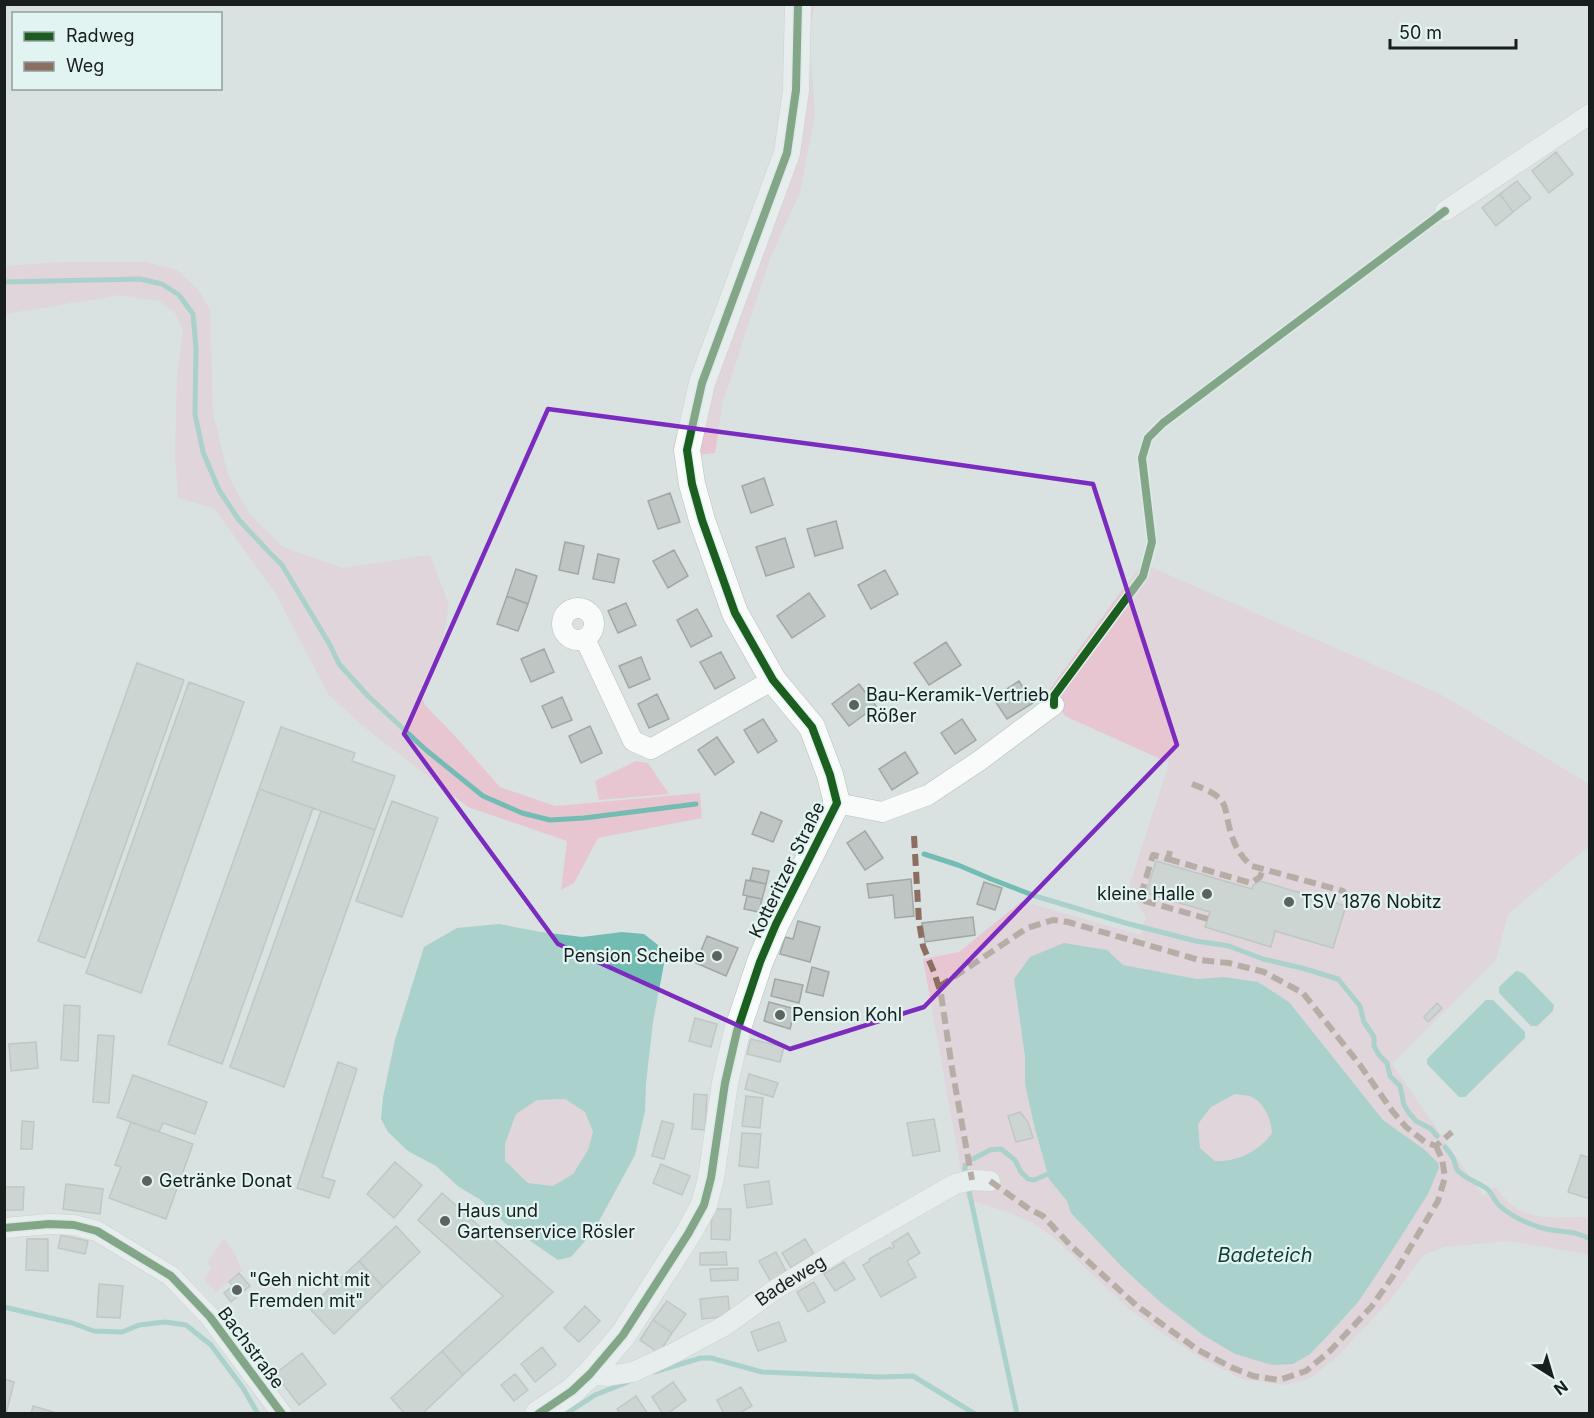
<svg xmlns="http://www.w3.org/2000/svg" width="1594" height="1418" font-family="Inter,sans-serif">
<rect width="100%" height="100%" fill="#d9e2e0"/>
<path fill="#e7c6d2" fill-rule="evenodd" d="M807 5H815L809 33 815 114 800 192 771 256 723 402 715 453 696 455 705 395 771 214Z
M63 262H146L177 270 198 289 210 310 213 413 228 475 250 515 283 547 342 568 430 555 449 605 441 648 423 681 420 693 425 705 455 736 500 787 555 806 700 793 702 818 598 838 574 883 561 890 567 841 468 807 364 727 328 694 276 594 214 508 178 498 175 456 177 375 183 331 175 313 159 301 119 295 5 314V266Z
M1142 563 1440 694 1589 784V846L1508 914 1496 960 1392 1064 1483 1196 1495 1187C1522 1223 1544 1217 1584 1217L1589 1221V1256L1582 1253 1509 1241 1445 1247 1423 1255 1391 1299 1336 1358 1309 1379 1284 1385 1242 1379 1204 1360 1171 1339 1129 1309 1054 1238 1033 1223 1008 1212 966 1199 923 959 959 952 1022 901 1140 935 1146 917 1128 890 1169 763 1065 716 1050 689ZM1107 950 1123 965 1197 979 1224 977 1258 982 1289 1002 1383 1120 1425 1150 1439 1168 1428 1194 1381 1268 1359 1301 1332 1331 1272 1365 1235 1354 1203 1335 1160 1302 1122 1267 1071 1213 1067 1201 1049 1179 1034 1125 1025 1084V1056L1014 979Z
M636 761 648 763 669 794 599 800 595 781Z
M1235 1094C1240 1095 1249 1095 1254 1098 1266 1106 1271 1120 1272 1133 1259 1151 1238 1162 1215 1161L1200 1148 1198 1124 1211 1107Z
M565 1099 585 1112 593 1132 588 1150 573 1174 554 1186 528 1183 505 1161V1144L516 1114 537 1100Z
M224 1238 235 1254 242 1271 216 1292 204 1279 212 1267 207 1263Z"/>
<path fill="#73bcb3" fill-rule="evenodd" d="M499 924 541 932 582 937 622 932 644 934 658 945 664 964 653 1022 646 1083 645 1111 635 1155 593 1232 571 1257 558 1260 507 1225 481 1200 459 1187 436 1166 408 1151 388 1132 381 1119 383 1097 395 1040 424 947 457 928ZM565 1099 585 1112 593 1132 588 1150 573 1174 553 1186 528 1183 505 1161V1144L516 1114 537 1100Z
M1064 943 1107 950 1123 965 1197 979 1224 977 1258 982 1289 1002 1383 1120 1425 1150 1438 1163 1439 1168 1428 1194 1381 1268 1359 1301 1332 1331 1310 1354 1293 1364 1272 1365 1235 1354 1203 1335 1160 1302 1122 1267 1071 1213 1067 1201 1049 1179 1034 1125 1025 1084V1056L1014 979 1030 957ZM1235 1094C1240 1095 1249 1095 1254 1098 1266 1106 1271 1120 1272 1133 1259 1151 1238 1162 1215 1161L1200 1148 1198 1124 1211 1107Z
M1516 971 1523 973 1554 1005 1553 1011 1537 1026H1531L1499 993V987Z
M1486 1000H1493L1525 1032V1038L1465 1097H1459L1427 1064V1059Z"/>
<g fill="none" stroke-linecap="round" stroke-linejoin="round">
<path stroke="#73bcb3" stroke-width="5" d="M4 282 140 279 162 284 179 295 193 314 196 348 195 414 203 452 219 490 239 520 268 551 282 565 330 645 339 664 368 696 426 750 483 796 522 813 550 820 584 818 696 804
M924 854 958 865 991 879 1035 896 1129 924 1196 941 1229 946 1263 959 1302 968 1338 979 1360 1006 1364 1022 1374 1037V1046L1379 1055 1387 1063 1390 1076 1400 1086 1404 1105 1409 1113 1416 1121 1431 1129 1437 1136
M1445 1147C1447 1150 1451 1154 1453 1158 1455 1162 1455 1167 1458 1171 1466 1179 1477 1182 1486 1188 1492 1192 1494 1201 1500 1206 1509 1214 1524 1222 1536 1226 1555 1234 1571 1228 1590 1239
M973 1159 990 1150 1001 1149 1015 1160 1021 1172 1028 1179 1034 1180 1048 1174
M965 1165V1170
M969 1191 1017 1414
M4 1307 72 1323 94 1331 122 1332 139 1325 165 1322 186 1325 211 1345 243 1388 258 1414
M654 1372 701 1358H711L762 1372 880 1377 913 1376 975 1414
M566 1414 595 1395 628 1382"/>
</g>
<path fill="#bec5c3" stroke="#a0a7a6" stroke-width="1.5" d="M1556 152 1573 174 1549 193 1532 171Z
M1517 181 1531 198 1513 212 1500 194Z
M1500 194 1513 212 1496 226 1482 208Z
M764 478 773 505 751 513 742 486Z
M670 493 680 522 658 529 648 501Z
M836 521 843 548 815 556 807 529Z
M785 538 794 567 766 576 756 547Z
M565 542 584 546 578 574 559 570Z
M674 550 688 576 668 588 653 561Z
M598 554 619 559 614 583 593 579Z
M516 569 537 576 528 604 507 596Z
M885 570 898 594 871 609 858 585Z
M809 593 825 616 792 638 777 616Z
M507 596 528 604 518 631 497 624Z
M626 603 636 625 618 633 608 611Z
M697 609 712 636 691 647 677 620Z
M946 642 961 665 929 685 914 663Z
M544 649 554 672 531 682 521 659Z
M721 652 735 678 715 689 700 662Z
M641 657 650 679 629 688 619 666Z
M137 663 184 680 85 958 38 941Z
M1019 681 1033 703 1007 719 993 698Z
M189 682 244 702 141 993 86 973Z
M859 684 876 706 849 726 832 704Z
M657 694 669 719 649 728 638 704Z
M562 697 572 720 552 728 542 706Z
M763 719 777 741 758 753 744 730Z
M962 719 976 740 955 754 941 733Z
M590 726 602 753 581 763 569 736Z
M281 727 355 753 352 761 395 776 375 830 259 789Z
M717 737 734 762 715 775 698 750Z
M905 752 918 773 892 790 879 769Z
M259 789 313 808 222 1064 168 1044Z
M392 801 438 818 402 917 356 901Z
M321 811 375 830 284 1087 230 1067Z
M761 812 782 821 773 842 752 834Z
M865 831 883 858 865 870 847 843Z
M1156 861 1252 889 1253 885 1260 881 1346 906 1333 948 1275 931 1271 947 1205 927 1210 912 1146 893Z
M753 868 769 871 766 884 750 880Z
M911 879 914 916 895 918 893 895 869 898 867 884Z
M746 880 766 884 762 899 743 895Z
M984 882 1002 888 995 910 977 904Z
M747 896 762 899 759 912 744 909Z
M973 917 975 935 925 942 922 923Z
M798 921 820 927 810 962 780 954 785 937 793 939Z
M707 936 738 948 726 976 696 963Z
M812 967 829 972 823 996 806 992Z
M775 979 803 985 799 1003 771 996Z
M769 1002 795 1009 790 1029 764 1021Z
M1437 1003 1442 1008 1428 1022 1424 1017Z
M64 1005 80 1006 78 1061 61 1060Z
M695 1018 717 1024 711 1047 689 1041Z
M98 1035 114 1036 109 1103 93 1102Z
M751 1039 784 1047 780 1062 747 1054Z
M36 1042 38 1068 11 1071 9 1044Z
M338 1062 357 1069 322 1177 335 1181 329 1198 297 1188Z
M749 1074 778 1083 773 1097 745 1089Z
M133 1075 207 1102 195 1134 163 1123 159 1132 117 1117Z
M694 1094 707 1095 705 1130 692 1129Z
M746 1096 763 1098 760 1128 742 1126Z
M1020 1112 1028 1122 1033 1138 1016 1142 1008 1116Z
M934 1119 940 1151 913 1156 907 1123Z
M22 1121 34 1122 32 1149H21Z
M662 1121 674 1124 664 1159 652 1156Z
M131 1122 193 1144 166 1219 109 1198 121 1167 115 1165Z
M742 1133 761 1134 758 1168 739 1166Z
M1581 1155 1590 1158V1199L1568 1192Z
M395 1162 422 1185 394 1218 367 1194Z
M661 1164 690 1176 682 1195 653 1183Z
M769 1181 772 1204 747 1208 744 1185Z
M66 1184 103 1189 100 1214 63 1209Z
M4 1187H24L23 1210H4Z
M442 1193 553 1292 463 1375 442 1351 503 1296 418 1220Z
M712 1209H731L730 1240 711 1239Z
M396 1226 420 1252 383 1287 359 1261Z
M908 1233 920 1253 907 1261 916 1277 881 1297 863 1265 870 1261 869 1259 890 1247 891 1249 894 1247 892 1243Z
M61 1235 88 1241 85 1254 58 1248Z
M27 1239H48V1271L26 1270Z
M805 1239 814 1254 791 1268 782 1253Z
M726 1252 727 1265H700V1253Z
M776 1252 787 1273 771 1282 759 1261Z
M359 1261 383 1287 334 1334 309 1308Z
M844 1262 855 1279 835 1291 824 1274Z
M738 1268V1280L711 1281 710 1269Z
M239 1273 250 1286 231 1302 224 1293 233 1286 229 1282Z
M814 1282 825 1302 808 1312 797 1292Z
M99 1284 123 1286 120 1318 97 1317Z
M728 1296 730 1316 702 1319 700 1299Z
M667 1301 686 1314 672 1333 653 1320Z
M585 1306 600 1321 579 1342 564 1328Z
M653 1320 672 1333 659 1353 640 1340Z
M779 1322 786 1341 758 1351 751 1332Z
M542 1347 556 1365 535 1382 521 1364Z
M442 1351 463 1375 422 1414H405L391 1398Z
M302 1353 326 1384 299 1405 275 1374Z
M515 1374 528 1390 514 1401 501 1385Z
M4 1379 14 1382 6 1414H4Z
M673 1382 686 1400 667 1414H663L652 1397Z
M741 1387 752 1406 738 1414H724L717 1400Z
M636 1396 648 1414H620L617 1409Z
M33 1406 60 1414H31Z"/>
<g fill="none" stroke-linecap="round" stroke-linejoin="round">
<g stroke="#b8bfbd" stroke-width="21">
<g id="minor">
<path d="M1445 211 1590 114"/>
<circle cx="578" cy="624" r="16"/>
<path d="M585 639 633 741 651 749 773 680"/>
<path d="M837 803 882 812 928 795 979 761 1054 705"/>
<path d="M4 1228 49 1224 74 1225 97 1231 171 1276 210 1317 282 1414"/>
<path id="s1" d="M590 1374 608 1376 633 1372 672 1354 726 1325 773 1291 845 1247 955 1184 972 1180 990 1181"/>
</g>
</g>
<g stroke="#b8bfbd" stroke-width="27">
<path id="tertiary" d="M538 1414 572 1391 590 1374 623 1335 688 1234 704 1205 711 1178 725 1083 737 1031 760 962 776 924 837 803 830 775 812 727 773 680 735 613 702 520 692 484 687 450 702 383 787 153 796 90 798 4"/>
</g>
<use href="#minor" stroke="#f9fbfa" stroke-width="20"/>
<use href="#tertiary" stroke="#f9fbfa" stroke-width="26"/>
<path stroke="#8d6e63" stroke-width="6" stroke-dasharray="12 6" stroke-linecap="butt" d="M1192 784C1202 788 1214 792 1221 800 1225 805 1226 811 1227 817 1231 837 1236 853 1252 866L1343 891 1349 899 1350 908
M914 836 919 922 923 946 934 972 941 994 952 1068 972 1180
M1170 851 1168 859 1153 855 1141 895 1145 901 1208 919
M1168 859 1251 883 1260 877 1263 869
M939 987 1027 928 1053 920 1068 922 1199 960 1229 963 1264 972 1303 993 1360 1065 1393 1112 1406 1127 1425 1142 1436 1146 1452 1132
M990 1181 1029 1209 1043 1216 1070 1245 1137 1306 1198 1350 1233 1368 1253 1376 1279 1380 1306 1371 1330 1351 1372 1306 1393 1276 1438 1201 1445 1177 1442 1159 1436 1146"/>
<g stroke="#e2f4f1" stroke-width="11">
<path id="cycleway" d="M1054 705V696L1143 576 1152 542 1142 458 1148 438 1163 423 1445 211
M4 1228 49 1224 74 1225 97 1231 171 1276 210 1317 282 1414
M538 1414 572 1391 590 1374 623 1335 688 1234 704 1205 711 1178 725 1083 737 1031 760 962 776 924 837 803 830 775 812 727 773 680 735 613 702 520 692 484 687 450 702 383 787 153 796 90 798 4"/>
</g>
<use href="#cycleway" stroke="#1b5e20" stroke-width="8"/>
</g>
<path d="M0 0H1594V1418H0ZM548 409 856 450 1093 484 1177 745 924 1007 790 1049 558 944 404 734Z" fill="#d9e2e0" fill-opacity=".55" fill-rule="evenodd"/>
<path fill="none" stroke="#7b2cbf" stroke-width="4.5" stroke-linejoin="round" d="M548 409 856 450 1093 484 1177 745 924 1007 790 1049 558 944 404 734Z"/>
<g fill="#5b6361" stroke="#e2f4f1" stroke-width="2">
<circle cx="854" cy="705" r="6"/>
<circle cx="1207" cy="894" r="6"/>
<circle cx="1289" cy="902" r="6"/>
<circle cx="717" cy="956" r="6"/>
<circle cx="780" cy="1015" r="6"/>
<circle cx="147" cy="1181" r="6"/>
<circle cx="445" cy="1221" r="6"/>
<circle cx="237" cy="1290" r="6"/>
</g>
<g text-anchor="middle" stroke-width="4.5" stroke-linejoin="round" paint-order="stroke">
<g font-size="18" fill="#171e1d" stroke="#e2f4f1" text-anchor="start">
<text x="866" y="701">Bau-Keramik-Vertrieb<tspan x="866" dy="21">Rößer</tspan></text>
<text x="1195" y="900" text-anchor="end">kleine Halle</text>
<text x="1301" y="908">TSV 1876 Nobitz</text>
<text x="705" y="962" text-anchor="end">Pension Scheibe</text>
<text x="792" y="1021">Pension Kohl</text>
<text x="159" y="1187">Getränke Donat</text>
<text x="457" y="1217">Haus und<tspan x="457" dy="21">Gartenservice Rösler</tspan></text>
<text x="249" y="1286">"Geh nicht mit<tspan x="249" dy="21">Fremden mit"</tspan></text>
</g>
<g font-size="18" fill="#171e1d" stroke="#e2f4f1">
<text transform="translate(787 870) rotate(-64)" y="6">Kotteritzer Straße</text>
<text dy="6" stroke="none"><textPath href="#s1" startOffset="226">Badeweg</textPath></text>
<text transform="translate(251 1348) rotate(53)" y="6">Bachstraße</text>
</g>
<g font-size="20" font-style="italic" fill="#103e39" stroke="#e2f4f1">
<text x="1265" y="1262">Badeteich</text>
</g>
</g>
<rect width="1594" height="1418" fill="none" stroke="#171e1d" stroke-width="12"/>
<rect x="12" y="12" width="210" height="78" fill="#e2f4f1" stroke="#919e9c" stroke-width="1.5"/>
<rect x="24" y="32" width="30" height="9" fill="#1b5e20" stroke="#919e9c" stroke-width="1.5"/>
<text x="66" y="42" font-size="18" fill="#171e1d">Radweg</text>
<rect x="24" y="62" width="30" height="9" fill="#8d6e63" stroke="#919e9c" stroke-width="1.5"/>
<text x="66" y="72" font-size="18" fill="#171e1d">Weg</text>
<g transform="translate(1552 1376) rotate(143)" stroke="#e2f4f1" stroke-width="4.5" paint-order="stroke">
<path d="M0-4.5L10 22L0 15L-10 22Z" fill="#171e1d"/>
<text y="-9" font-size="16" font-weight="bold" text-anchor="middle" fill="#171e1d">N</text>
</g>
<path d="M1390 39v9h126v-9" fill="none" stroke="#171e1d" stroke-width="3"/>
<text x="1399" y="39" font-size="18" fill="#171e1d" stroke="#e2f4f1" stroke-width="4.5" paint-order="stroke">50 m</text>
</svg>
